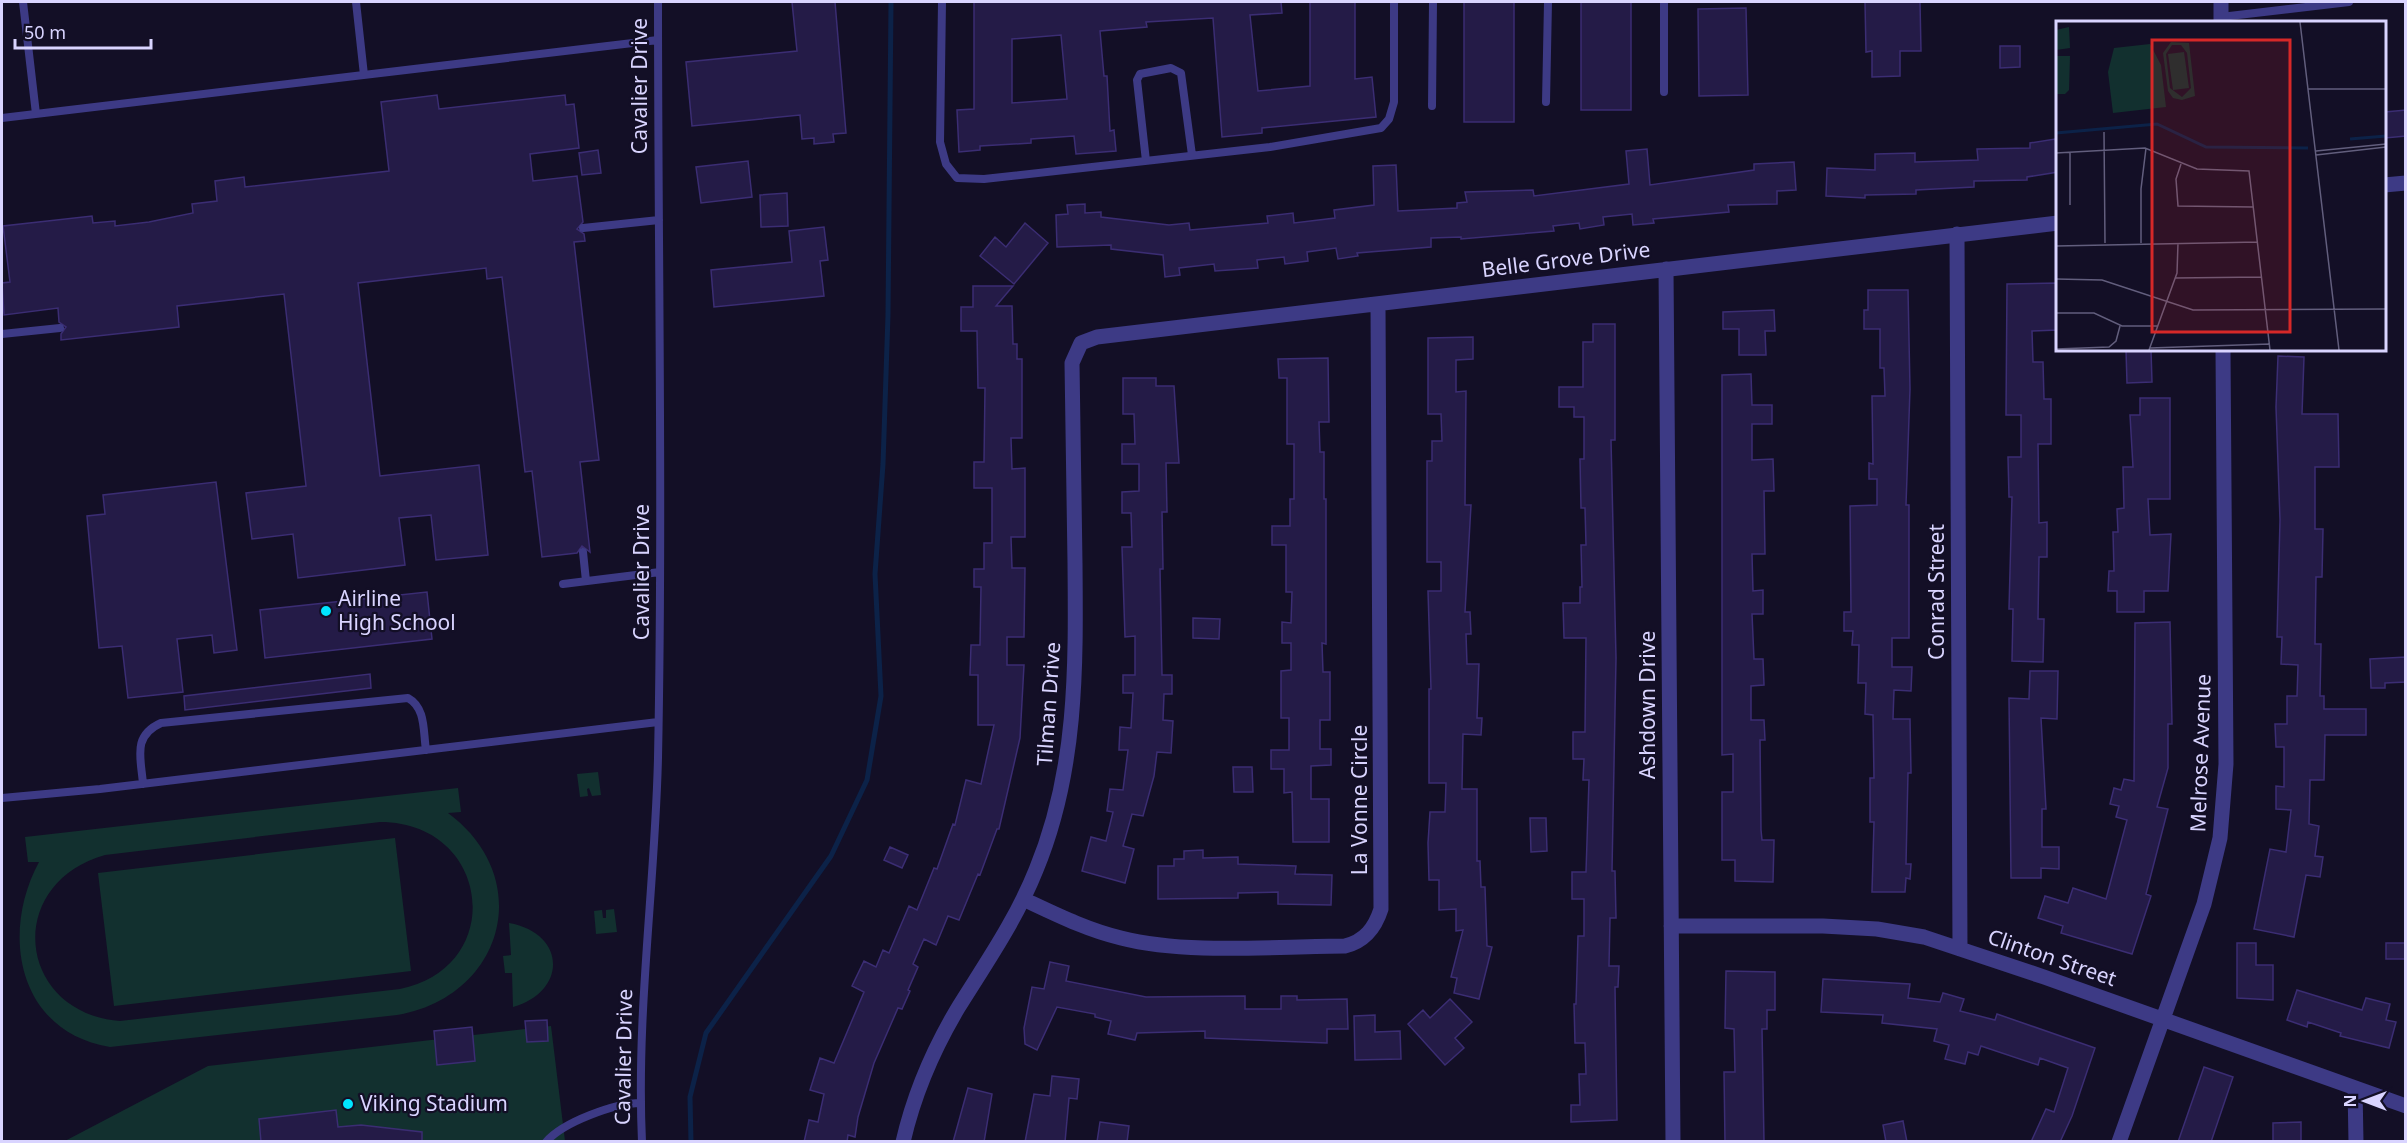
<svg xmlns="http://www.w3.org/2000/svg" width="2407" height="1143" font-family="'Noto Sans',sans-serif">
<rect width="100%" height="100%" fill="#130f26"/>
<path fill="#12302f" fill-rule="evenodd" d="M598 772 601 795 592 796 589 788 587 789 588 796 580 797 577 774Z
M458 788 461 812 448 813C537 879 503 997 397 1015L110 1047C18 1032 0 934 39 862H28L25 837ZM380 822C491 822 508 967 400 989L120 1021C17 1013 3 884 105 855Z
M395 838 411 971 114 1006 98 873Z
M614 909 617 932 596 934 594 911 602 910 603 918H606V910Z
M509 923C566 933 568 991 513 1007L512 973H505L503 956 511 955Z
M551 1026 565 1141 63 1142 208 1066Z"/>
<g fill="none" stroke-linecap="round" stroke-linejoin="round">
<path stroke="#0c2248" stroke-width="5" d="M691 1142 690 1097 706 1033 831 856 867 780 881 696 875 574 883 464 888 315 891 2"/>
</g>
<path fill="#241b47" stroke="#3b2d73" stroke-width="1.5" fill-rule="evenodd" d="M792 2H835L846 133 833 134 834 142 814 144V138L802 139 800 115 692 126 686 62 797 51Z
M974 2H1281L1282 13 1250 15 1258 91 1310 86V2H1355V79L1372 77 1376 117 1262 128V133L1222 137 1213 18 1146 22 1147 27 1100 31 1104 76H1107L1110 131 1114 130 1116 151 1076 154 1074 136 1031 139V143L980 146V150L959 152 957 110 974 109ZM1061 35 1067 99 1012 103V39Z
M1464 2H1514V122H1464Z
M1581 2H1631V110H1581Z
M1865 2H1920L1921 51H1900V76L1872 77V51L1866 52Z
M1746 8 1748 95 1699 96 1698 9Z
M2000 46H2020V67L2000 68Z
M437 95 439 109 565 95 566 105 574 104 579 148 530 154 533 181 577 176 583 222 577 229 584 234 585 241 574 242 599 460 580 462 590 552 582 546 577 553 542 557 532 471 525 472 502 277 487 279 486 268 358 283 380 476 479 465 488 555 436 560 431 515 399 518 405 565 298 578 293 534 252 539 246 493 306 486 284 294 177 306 179 327 61 340V334L66 327 59 322 58 308 4 315 2 283 10 282 3 226 92 216 93 223 115 221V226L149 222 193 213 192 204 217 201 215 181 244 177 245 187 389 171 381 102Z
M2406 110V136L2385 138V112Z
M2055 139 2058 149V172L2027 177V180L1974 181V187L1916 190V194L1865 195V198L1826 196 1827 168 1875 170V154L1915 153V162L1978 160 1977 149 2030 148V143Z
M1647 149 1650 185 1754 170V164L1794 162 1796 190 1777 191V204L1728 205 1729 212 1653 219 1654 223 1633 225 1632 214 1603 217 1604 225 1580 229 1579 223 1553 226 1554 231 1461 239V237L1431 238V247L1357 253 1358 256 1338 259 1336 248 1307 252 1308 261 1285 264 1284 257 1257 260 1258 268 1215 271 1214 264 1179 268 1180 275 1165 277 1163 255 1111 249V245L1057 247 1056 215 1068 214 1067 205 1085 204V213L1101 212V217L1169 225 1189 223 1190 230 1268 223 1267 216 1293 213 1294 223 1335 218 1334 210 1374 205 1373 166 1396 165 1398 211 1457 208V203L1467 202 1465 192 1533 190 1534 196 1629 184 1626 151Z
M598 150 601 173 582 175 579 153Z
M748 161 752 197 701 203 696 167Z
M787 193 788 226 761 227 760 195Z
M1025 223 1048 243 1014 284 980 256 995 237 1006 247Z
M824 227 828 260 820 261 824 296 714 307 711 270 792 262 789 231Z
M2058 283V330L2032 331 2033 362H2043L2044 399H2051V444H2038L2039 523 2047 522V557H2039L2038 619H2044L2043 662 2012 661 2013 609H2009L2012 497H2009L2008 457H2021V415H2006L2007 284Z
M973 286H1013L996 306H1012L1013 344H1017V359H1022V438H1011L1012 469 1025 468V537H1011L1012 568H1025L1024 637H1007V665H1024L1020 738 999 829H997L980 875 978 874 959 920 948 916 936 945 924 939 913 964 918 967 908 990 910 991 902 1009 898 1008 874 1063 858 1117 855 1137 848 1135 847 1142H804L809 1120 818 1122 824 1094 810 1090 820 1058 834 1063 864 992 852 986 864 961 876 967 883 950 889 953 909 906 917 910 934 868 937 869 953 824 955 825 966 780 981 784 994 725H978V675H970L971 645H980L981 587H974V569H984V543H992V488H974V462H984L985 388H978L977 331H961V307H973Z
M1868 290H1908L1910 389 1906 505H1909V638H1892V667H1912L1911 691 1894 690 1893 719H1910L1911 773H1908L1906 864H1911L1910 879 1906 878 1905 892H1872L1874 822H1870V778H1874L1873 715 1865 714 1866 683H1858L1859 645H1852L1853 631H1844V612H1851L1850 506 1877 505V479H1869V463L1873 464 1872 396H1885L1884 368H1880V329H1864V310H1868Z
M1774 310 1775 331H1765L1766 355H1739V329H1723V312Z
M1593 324H1615V440H1611L1616 658 1612 871H1615L1616 918H1610L1609 966H1619L1618 987H1615L1617 1120 1571 1122V1105H1580L1579 1074H1586L1585 1043H1575L1574 1004H1576L1578 936H1584V899H1572V872H1586L1589 780H1583L1584 759H1573V732H1585L1586 638H1564L1563 603H1580V587H1582L1581 545H1586L1585 508H1581L1580 459H1584V417H1574V407H1559V387H1583V342H1593Z
M1473 337V359L1456 360V392L1466 391 1465 505H1471L1465 612H1470L1471 634H1466L1467 664H1479L1477 718H1482L1481 735 1463 734 1462 789H1477V861H1480L1481 887H1485L1487 946 1492 947 1479 999 1454 993 1457 978 1451 977 1463 930 1456 931V909L1439 910V880H1429L1428 843 1430 812H1445L1446 783H1429V689H1431L1428 591H1441V562H1427V461H1432V441H1442L1441 414H1428V338Z
M2126 350H2151L2152 382 2127 383Z
M2278 356 2304 357 2302 414H2338L2339 467H2315V529H2323L2322 577H2316L2315 644H2321L2320 696H2324V709H2366V735H2325L2324 780H2310L2309 824 2319 826 2315 856 2323 857 2320 877 2306 875 2294 937 2254 929 2270 849 2286 852 2291 810 2276 809V786L2284 787V747H2276L2275 724H2287V696H2297L2298 665 2281 664 2282 637H2277L2280 520 2276 407Z
M1328 358 1329 422H1319L1320 452H1324V499H1326V644L1322 643 1323 672H1330V720H1320V749H1331V765L1311 766V799H1329V842H1293L1292 792 1284 793V769H1271V750H1289V718H1281V671L1291 670V643H1282V622L1291 623 1292 592H1286V545H1272V526H1290V499H1294V444H1287V378H1279L1278 359Z
M1751 374 1752 405H1772V424H1752V460L1773 459 1774 491H1764L1765 554H1752L1753 591 1763 590V614H1752L1754 659H1763L1764 685 1751 686V720H1764L1765 740H1760L1761 830 1762 840H1774L1773 882 1735 881V860H1722V792H1733V754L1722 755V375Z
M1123 378H1156V386H1174L1179 463H1166L1167 512H1162L1163 569H1160L1162 675H1172V694H1164L1163 720 1173 721 1171 753 1157 752 1154 776 1143 816 1132 814 1123 846 1134 849 1125 883 1082 871 1091 837 1106 841 1113 812 1107 811 1110 789 1123 790 1128 750H1119L1120 727 1131 728 1133 693H1123V675H1135V636L1125 637 1122 547H1132L1131 513H1122V492L1139 491V464H1122V444H1135L1134 414H1123Z
M2140 398H2170V499H2148L2150 535 2171 534 2168 591H2144V612H2117V591H2108L2109 571H2114L2113 532H2118L2117 509 2124 508 2123 467H2133L2130 415H2140Z
M216 482 237 650 214 653 212 635 177 639 183 692 128 698 122 646 99 648 87 516 105 514 103 495Z
M427 592 432 639 265 658 260 610Z
M1193 618 1220 619 1219 639 1193 638Z
M2170 622 2172 724H2168V768L2157 807 2168 809 2146 894 2151 896 2132 954 2061 933 2063 926 2038 918 2045 896 2068 903 2073 888 2106 899 2127 820 2116 817 2119 806 2110 804 2114 788 2121 790 2124 779 2134 781 2135 623Z
M2406 657V682L2385 683V688H2371L2370 659Z
M2030 671H2058L2057 719 2041 718 2046 809H2042V847H2059V869L2041 868V878H2011L2009 698 2029 699Z
M370 674 371 688 185 710 184 696Z
M1233 767H1252L1253 792H1234Z
M1530 818H1546L1547 851 1531 852Z
M890 847 908 855 902 868 884 860Z
M1203 850V858L1238 857V864L1296 866 1295 874 1332 875 1331 905 1278 904V892L1238 893V898L1158 899V866H1174V859H1184V851Z
M2237 943H2256V965H2273V1000L2237 998Z
M2386 943H2406V959H2386Z
M1050 962 1069 966 1066 981 1146 997 1245 996V1009H1281V996H1297V1000L1347 999 1348 1029H1327V1043L1205 1038V1031L1137 1033 1135 1040 1108 1034 1111 1021 1095 1017V1014L1057 1007 1037 1050 1025 1044 1024 1028 1032 987 1044 989Z
M1726 971 1775 972V1010H1767V1029H1762L1764 1142H1725L1724 1072H1735L1734 1029 1725 1028Z
M1823 979 1910 984 1908 998 1940 1002 1943 993 1964 999 1960 1011 1995 1020 1997 1014 2095 1048 2072 1116 2060 1142H2031L2046 1109 2054 1112 2068 1068 2040 1058 2038 1065 1981 1046 1978 1055 1968 1052 1965 1064 1945 1059 1949 1045 1934 1041 1937 1029 1882 1023 1883 1015 1821 1012Z
M2297 990 2362 1010 2366 998 2390 1004 2386 1020 2396 1022 2389 1048 2340 1036 2341 1033 2308 1022 2307 1027 2287 1020Z
M1450 999 1472 1022 1455 1038 1464 1048 1445 1065 1408 1024 1423 1010 1430 1018Z
M1375 1015V1032L1400 1031 1401 1059 1355 1060 1354 1016Z
M547 1020 548 1041 527 1042 525 1021Z
M472 1027 475 1061 437 1065 434 1031Z
M2204 1067 2233 1077 2211 1142H2178Z
M1052 1076 1079 1079 1077 1099 1069 1098 1065 1142H1025L1034 1094 1050 1096Z
M968 1088 992 1094 984 1142H953Z
M336 1110 338 1127 361 1125 422 1132V1142H261L259 1119Z
M1903 1121 1907 1142H1886L1883 1125Z
M1100 1122 1129 1126 1127 1142H1097Z
M2301 1122V1142H2273V1123Z"/>
<g fill="none" stroke-linecap="round" stroke-linejoin="round">
<path stroke="#3d3a85" stroke-width="8" d="M23 2 36 114
M356 2 364 75
M942 2 940 142 946 164 957 178 984 179 1270 147 1381 128 1389 119 1394 102V2
M1664 2V92
M2221 17 2349 2
M1546 102 1548 2
M1432 106 1433 2
M2 118 658 40
M1146 161 1137 80 1140 74 1171 68 1181 73 1192 155
M583 228 659 220
M2 334 60 328
M583 552 586 581
M563 584 660 572
M143 784C141 758 132 736 161 723L408 698C426 708 423 731 426 750
M2 798 100 789 658 722
M546 1142C563 1122 615 1103 641 1103
M642 1142C636 1013 655 886 658 758 663 506 658 254 658 2"/>
<path stroke="#3d3a85" stroke-width="15" d="M2221 2V22
M2384 185 2406 183
M1957 234 1960 949
M1666 269 1673 1142
M1023 899C1055 914 1087 930 1121 938 1188 955 1276 946 1345 946 1365 941 1375 928 1381 909L1378 305
M1671 926H1823L1877 929 1924 937 2044 977 2406 1106
M2355 1088 2356 1142
M903 1142C914 1094 933 1050 958 1008 986 963 1016 920 1036 870 1077 771 1076 669 1075 563 1074 496 1073 430 1072 363L1081 343 1097 337 2058 223
M2119 1142 2204 904 2220 838 2226 764 2223 350"/>
</g>
<g fill="#00e5ff" stroke="#130f26" stroke-width="2">
<circle cx="326" cy="611" r="6"/>
<circle cx="348" cy="1104" r="6"/>
</g>
<g text-anchor="middle" stroke-width="4.5" stroke-linejoin="round" paint-order="stroke">
<g font-size="21" fill="#d9d4ff" stroke="#130f26">
<text transform="translate(640 86) rotate(-90)" y="7">Cavalier Drive</text>
<text transform="translate(1566 260) rotate(-7)" y="7">Belle Grove Drive</text>
<text transform="translate(642 572) rotate(-90)" y="7">Cavalier Drive</text>
<text transform="translate(1937 592) rotate(-90)" y="7">Conrad Street</text>
<text transform="translate(1049 704) rotate(-86)" y="7">Tilman Drive</text>
<text transform="translate(1648 705) rotate(-90)" y="7">Ashdown Drive</text>
<text transform="translate(2201 753) rotate(-88)" y="7">Melrose Avenue</text>
<text transform="translate(1360 800) rotate(-90)" y="7">La Vonne Circle</text>
<text transform="translate(2052 958) rotate(19)" y="7">Clinton Street</text>
<text transform="translate(624 1057) rotate(-89)" y="7">Cavalier Drive</text>
</g>
<g font-size="21" fill="#d9d4ff" stroke="#130f26" text-anchor="start">
<text x="338" y="606">Airline<tspan x="338" dy="24">High School</tspan></text>
<text x="360" y="1111">Viking Stadium</text>
</g>
</g>
<g transform="translate(2056 21)">
<rect width="330" height="330" fill="#130f26"/>
<path d="M13 6 14 27 0 29V9ZM115 21 133 22 139 75 126 79 117 77 112 70 107 32ZM116 24H125L131 32 135 67 126 76 114 67 110 33ZM94 23 105 44 110 86 57 92 52 51 58 27ZM128 31 133 67 117 69 112 33ZM0 35H14L13 69 9 73H0Z" fill="#12302f" fill-rule="evenodd"/>
<path fill="none" stroke="#0c2248" stroke-width="3" d="M0 112 101 103 150 126 252 127M294 118 330 115"/>
<path fill="none" stroke="#625e7d" stroke-width="1.5" d="M244 1 283 329M252 68H330M48 111 49 222M260 130 330 123M0 132 89 127 141 148 193 150 214 329M14 132V184M260 134 330 126M125 143 120 158 122 185 197 186M85 222V168L90 127M0 225 202 221M119 257 206 256M0 258 46 259 137 289 330 288M0 292H38L66 305H102M94 327 214 323M0 328 53 326 60 320 64 305M93 329 121 252 122 222"/>
<path fill="#d62828" fill-opacity="0.15" stroke="#d62828" stroke-width="3" d="M96 19H234V311H96Z"/>
<rect width="330" height="330" fill="none" stroke="#d9d4ff" stroke-width="3"/>
</g>
<rect width="2407" height="1143" fill="none" stroke="#d9d4ff" stroke-width="6"/>
<g transform="translate(2365 1101) rotate(270)" stroke="#130f26" stroke-width="4.5" paint-order="stroke">
<path d="M0-4.5L10 22L0 15L-10 22Z" fill="#d9d4ff"/>
<text y="-9" font-size="16" font-weight="bold" text-anchor="middle" fill="#d9d4ff">N</text>
</g>
<path d="M15 39v9h136v-9" fill="none" stroke="#d9d4ff" stroke-width="3"/>
<text x="24" y="39" font-size="18" fill="#d9d4ff" stroke="#130f26" stroke-width="4.5" paint-order="stroke">50 m</text>
</svg>
